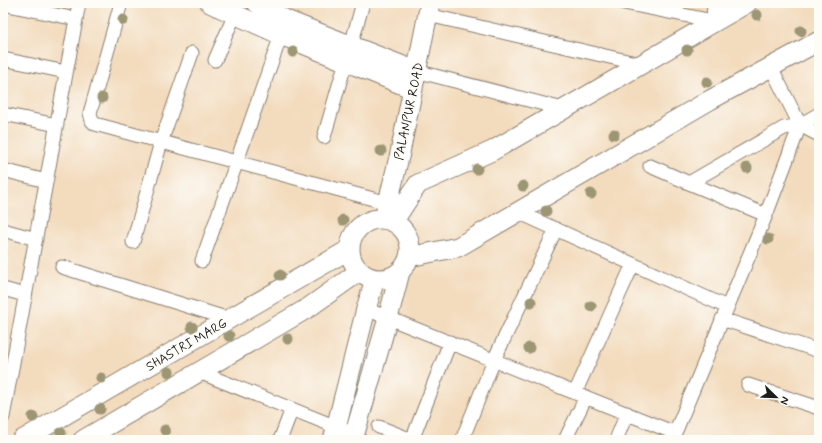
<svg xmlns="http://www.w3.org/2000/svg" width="822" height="443" font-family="Mynerve,sans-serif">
<rect width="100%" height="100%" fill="#fdfcf7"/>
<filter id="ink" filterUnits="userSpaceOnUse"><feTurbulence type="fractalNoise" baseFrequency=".025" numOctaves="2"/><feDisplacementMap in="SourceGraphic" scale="8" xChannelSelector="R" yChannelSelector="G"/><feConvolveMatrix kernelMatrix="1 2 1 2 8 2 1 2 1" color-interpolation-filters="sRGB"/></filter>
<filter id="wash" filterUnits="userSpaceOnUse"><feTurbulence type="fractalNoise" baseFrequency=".012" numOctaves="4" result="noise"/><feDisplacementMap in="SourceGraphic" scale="16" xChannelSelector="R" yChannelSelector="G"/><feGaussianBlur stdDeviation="0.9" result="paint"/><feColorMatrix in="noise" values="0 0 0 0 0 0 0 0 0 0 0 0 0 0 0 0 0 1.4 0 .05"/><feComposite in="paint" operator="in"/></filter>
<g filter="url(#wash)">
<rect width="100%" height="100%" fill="#f3dbbd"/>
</g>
<g filter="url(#ink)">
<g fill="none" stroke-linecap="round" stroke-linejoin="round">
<g stroke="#887c6c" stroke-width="15">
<path id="street" d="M121 3 90 113 92 121 95 124 388 203
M624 3 713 21 714 3
M3 4 76 19
M428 15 640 64
M351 45 363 3
M3 59 66 72
M215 60 235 14
M771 67 800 125
M416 71 563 109
M3 114 57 125
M324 137 346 61
M650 166 689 183 784 128 800 125 819 135
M3 170 46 181
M689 183 766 215
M518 212 727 307
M3 230 36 239
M133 242 161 142 192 53
M202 261 281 35
M62 267 229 319
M3 289 25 295
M366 309 675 433
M722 319 819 351
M199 372 354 434
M748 385 819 408
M575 393 633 264
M3 417 79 3
M379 427 412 440
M280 440 292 409
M412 440 450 342
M462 440 494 360 556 229
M565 440 586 397
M616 440 627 413
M672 440 766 215 800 125 819 114"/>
</g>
<g stroke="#887c6c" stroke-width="21">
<path id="secondary" d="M210 3 281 35 413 89
M257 3 286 20 416 71
M384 219 400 153 430 3
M350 249a30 30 0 1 1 60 0a30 30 0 1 1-60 0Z
M393 222 418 184 492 151 747 3
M409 257 458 247 710 100 819 41
M22 440 229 319 350 249
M83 440 308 308 360 271
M333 440 366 309 375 279
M353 440 388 318 400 272"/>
</g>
<use href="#street" stroke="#fff" stroke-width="13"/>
<use href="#secondary" stroke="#fff" stroke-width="19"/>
</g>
<g fill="#9c9674">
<circle cx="757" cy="15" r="5.5"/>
<circle cx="123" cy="20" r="5.5"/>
<circle cx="801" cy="31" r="5.5"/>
<circle cx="687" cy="50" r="5.5"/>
<circle cx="293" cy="52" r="5.5"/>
<circle cx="707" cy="82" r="5.5"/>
<circle cx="102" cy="98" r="5.5"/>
<circle cx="614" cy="134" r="5.5"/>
<circle cx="381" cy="151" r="5.5"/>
<circle cx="747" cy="168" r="5.5"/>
<circle cx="477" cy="169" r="5.5"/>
<circle cx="523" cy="186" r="5.5"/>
<circle cx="591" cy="194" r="5.5"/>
<circle cx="546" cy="211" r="5.5"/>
<circle cx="343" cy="220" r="5.5"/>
<circle cx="768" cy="239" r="5.5"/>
<circle cx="280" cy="275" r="5.5"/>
<circle cx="531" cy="302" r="5.5"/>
<circle cx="591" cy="306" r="5.5"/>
<circle cx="192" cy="327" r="5.5"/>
<circle cx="229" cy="336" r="5.5"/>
<circle cx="288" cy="339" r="5.5"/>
<circle cx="529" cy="348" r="5.5"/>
<circle cx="169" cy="372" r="5.5"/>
<circle cx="101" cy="378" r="5.5"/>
<circle cx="100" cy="409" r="5.5"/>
<circle cx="33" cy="417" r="5.5"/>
<circle cx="165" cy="430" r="5.5"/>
<circle cx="61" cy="433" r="5.5"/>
</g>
</g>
<g text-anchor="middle" stroke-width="4" stroke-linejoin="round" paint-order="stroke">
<g font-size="13" fill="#1c1c1c" stroke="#fdfcf7">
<text transform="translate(408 111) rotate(-78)" y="5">PALANPUR ROAD</text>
<text transform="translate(186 344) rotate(-30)" y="5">SHASTRI MARG</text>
</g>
</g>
<rect width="822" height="443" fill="none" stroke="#fdfcf7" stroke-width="16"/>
<g transform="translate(776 397) rotate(113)" stroke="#fdfcf7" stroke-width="3" paint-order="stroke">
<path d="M0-3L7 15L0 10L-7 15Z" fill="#1c1c1c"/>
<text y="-6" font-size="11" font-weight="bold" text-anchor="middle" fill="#1c1c1c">N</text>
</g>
</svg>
